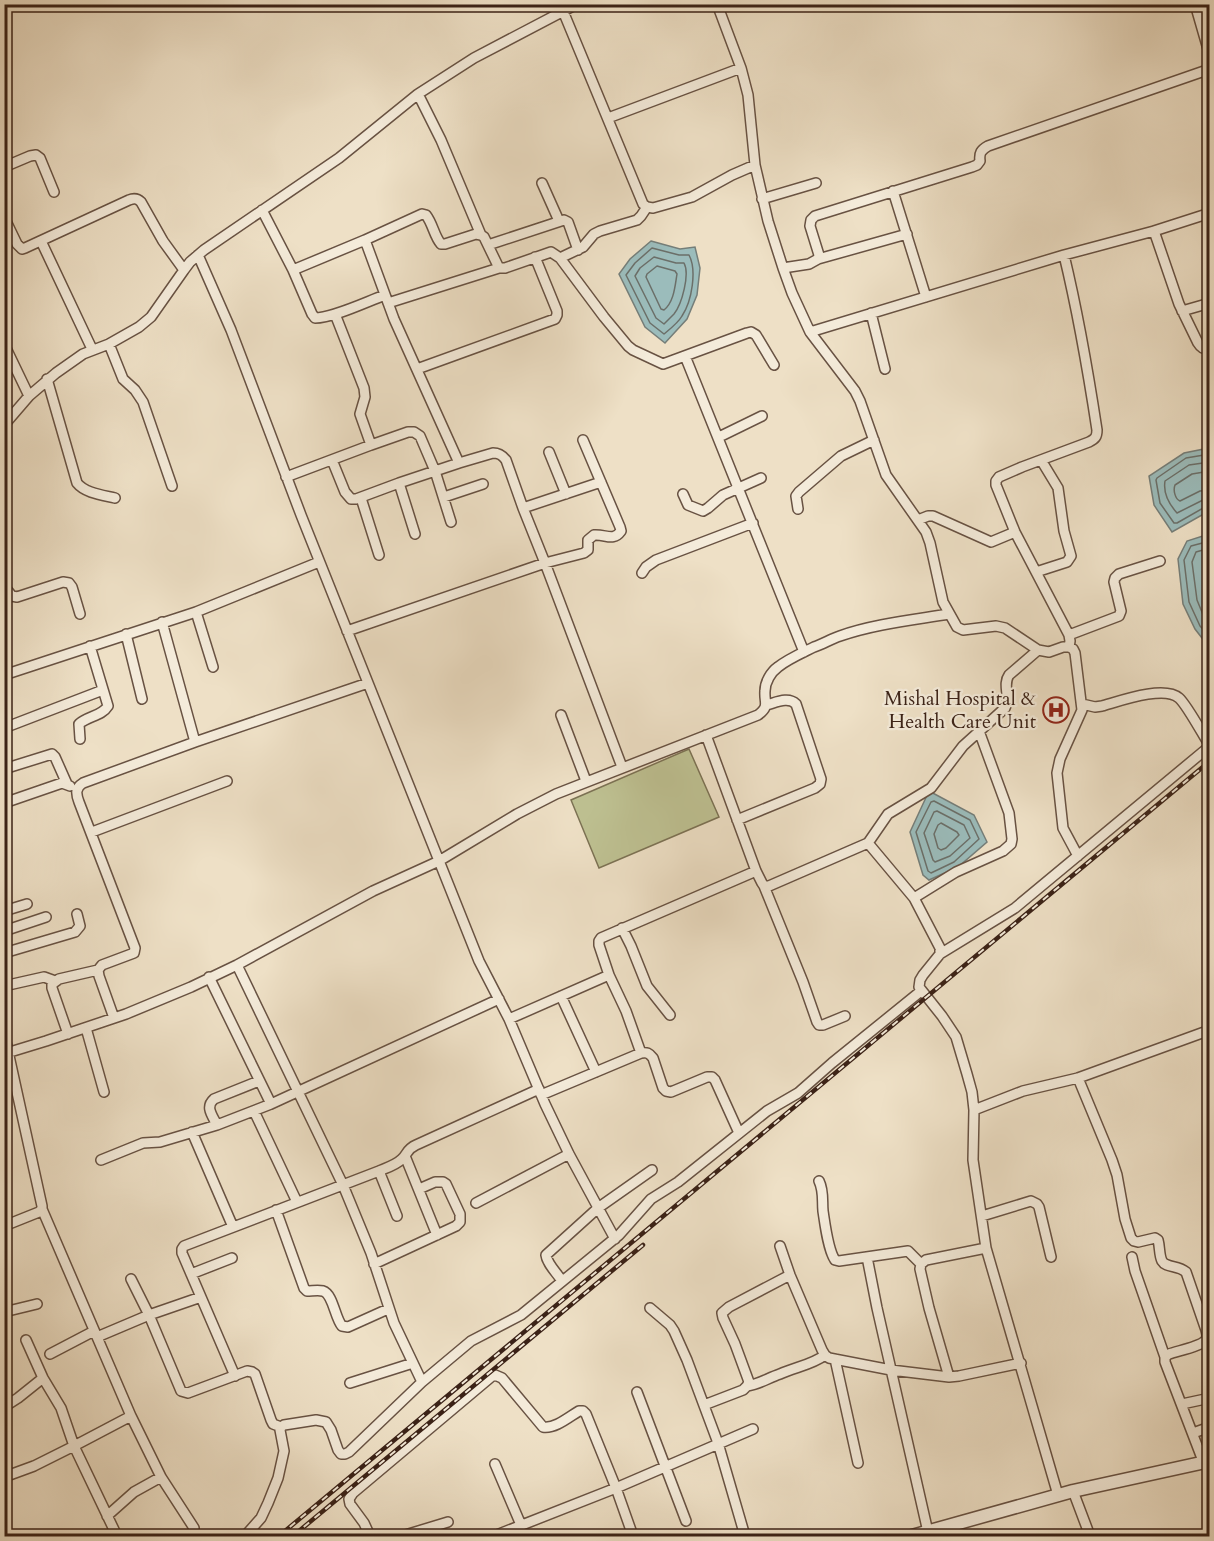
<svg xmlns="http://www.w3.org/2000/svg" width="1214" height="1541" font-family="Cardo,serif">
<rect width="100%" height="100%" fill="#eee0c6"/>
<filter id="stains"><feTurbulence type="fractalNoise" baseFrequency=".00333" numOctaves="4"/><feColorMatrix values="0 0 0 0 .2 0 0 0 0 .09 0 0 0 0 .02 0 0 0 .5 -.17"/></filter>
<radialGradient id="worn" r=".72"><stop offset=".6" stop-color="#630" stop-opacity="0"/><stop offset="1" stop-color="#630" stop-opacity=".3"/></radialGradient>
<path fill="#bec192" stroke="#7c7254" stroke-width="1.5" d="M689 749 719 817 599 868 571 800Z"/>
<path fill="#9bbcbb" stroke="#757e79" stroke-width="1.5" d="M651 241 680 249 695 247 700 268 697 295 687 319 665 343 645 327 619 274 630 259Z
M1209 448V511L1172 532 1154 505 1149 476 1184 453Z
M1209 534H1210L1209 647 1195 629 1183 604 1178 559 1187 541Z
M929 791 974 815 987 842 958 867 929 880 923 875 910 832Z"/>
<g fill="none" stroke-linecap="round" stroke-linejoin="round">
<path stroke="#6b6f69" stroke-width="1.5" d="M652 248 679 255H689C697 270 692 301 682 316 678 323 670 329 664 334L650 323 626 275 635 263Z
M654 257 676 263H684C690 274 682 304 674 314 671 317 667 321 664 324L656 318 635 276 640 268Z
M657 266 675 271 677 274C675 286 674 302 664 310L661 309 646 277 647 274Z
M1210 454 1186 458 1157 478 1156 480 1160 503 1174 523H1177L1205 507H1210
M1210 462 1189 465 1165 481C1163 493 1169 504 1177 513L1203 500 1210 499
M1210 471 1192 474 1175 485C1173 490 1175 499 1180 501L1200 491 1210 490
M1210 541 1191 546 1184 560 1189 602 1200 626 1210 637
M1210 548 1196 552 1192 562 1197 600 1206 622 1210 626
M934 801 970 820 979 839 954 862 931 873 928 871 916 832 931 802Z
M937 811 964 825 970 838 950 856 935 862 933 860 924 833 934 812Z
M941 823 957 832 959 835 946 848 941 850 938 848 934 834 938 825Z"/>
<g stroke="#685243" stroke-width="12">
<path id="minor" d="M717 4 741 68 748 95 755 165 768 221 783 268 792 293 810 332 855 391 860 401 886 475 926 532 930 543 943 602 957 627 963 630 996 626 1005 628 1038 650 1049 652 1063 647H1069L1073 649 1075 653 1082 710 1060 759 1057 773 1063 828 1078 856
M1195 4 1210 56
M563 11 643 204 647 207 653 208 692 197 732 175 755 165
M418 94 441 140 481 235
M608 118 741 68
M4 167 30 156 36 155 40 158 54 192
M542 183 559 221
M893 191 926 297
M762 199 816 183
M262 210 293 270 365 240 394 319 459 463 493 453C499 453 502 455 506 460L523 508 545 563 622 767
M4 217 17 244 22 249 25 248 129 200C134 198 137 198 141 202L163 241 184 270
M1154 231 1179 304 1198 343C1201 348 1204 350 1210 349
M365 240 422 214 426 215C433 224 434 236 441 244H445L476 234 481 235 484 237 499 268H505L551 252 560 258 604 317 628 346 633 350 663 364 747 333 751 332 756 335 774 365
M41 241 92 349
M488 245 564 220 568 222 578 250
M198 255 231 330 301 515 479 961 509 1019 545 1104 569 1154 615 1239
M1064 255C1078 313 1088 371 1097 430 1097 437 1095 439 1089 442L1022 467 999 477 996 481V485L1015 532 1069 635 1070 641 1069 647
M560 258 583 247 594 234 600 231 637 220 641 216 647 207
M818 259 907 234
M783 268 809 264 818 259 819 255 810 226 811 220 815 216 972 167 977 165 980 161C979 153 981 150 988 146L1210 69
M293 270 312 314 315 318C333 318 368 301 385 295
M388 303 499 268
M1182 311 1210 303
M871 313 885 369
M335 314 364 388 365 397 360 414 371 445
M810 332 1064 255 1154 231 1210 213
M4 344 29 396
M109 344 123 379 135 390 143 402 172 486
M685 356 804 652
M417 369 555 319 557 315V311L535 257
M47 379 77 483C85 493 102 495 115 498
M4 425 29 396 56 373 83 354 109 344 139 327 151 317 184 270 190 262 204 250 339 158 418 94 474 58 577 4
M719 437 762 416
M549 452 566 494
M332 460 345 492 351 499H356L399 483 459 463
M286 477 371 445 408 432H414L420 436 435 471 451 522
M399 483 415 534
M683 494 688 505 703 511 708 508 723 495 761 478
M444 497 483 484
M361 498 379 555
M523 508 601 482
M798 509 796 496 799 492 841 456 874 440
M918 520 928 516H933L991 542 1015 532
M1036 572 1067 562 1071 556 1064 531 1058 488 1041 460
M642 573 646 567 656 560 753 523
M4 586 12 596 17 597 63 582 69 583 72 587 80 614
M196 612 213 667
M162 622 195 742
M347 631 545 563 584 553 588 550V540L594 535C606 534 613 542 621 531L620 527 583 440
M126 634 142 699
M1069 635 1119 616 1121 611 1114 582 1115 578 1119 574 1160 561
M4 675 196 612 319 562
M1082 704 1095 707 1102 706C1120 701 1164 685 1179 698 1187 705 1203 735 1210 746
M561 715 586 781
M4 728 103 690
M706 735 756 871 762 883 764 886H769L868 843 914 898 940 948V954L923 975 920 980 919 987 942 1016 956 1037 967 1074 972 1092 974 1110 973 1160 986 1248 1058 1495
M80 739 79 724C88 716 102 716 108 706L90 646
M4 769 52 754 55 757 67 784
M4 803 62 783 70 786
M737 820 815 788 820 784 821 779 796 704C788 696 775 703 766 705
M92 832 227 781
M868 843 888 814 931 788 963 746 1005 708C1011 697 1002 685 1009 675L1038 650
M764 886 803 982 817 1022 819 1025H823L845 1016
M914 898 956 872 1003 851 1011 844 1012 839 1009 813 979 731
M4 911 27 904
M622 928 631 946 647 986 670 1015
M4 931 46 917
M4 953 75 932 80 926 77 914
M940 954 1015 908 1210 746
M237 965 343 1185 371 1253 394 1323 422 1382
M609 975 626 1011 641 1053
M209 977 271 1104
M4 986 44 977 55 981
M561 996 596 1072
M114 1018 99 976 98 970 102 965 134 953 135 948 79 802C76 794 75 788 83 783L195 742 368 683
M509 1019 609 975 599 945V941L601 938 756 871
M86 1028 104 1092
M4 1033 42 1206V1209L39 1212 4 1226
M68 1034 52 988V984L59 979 98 970
M10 1052 46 1041 126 1014 191 987 237 965 373 891 439 861 517 814 556 794 758 715C770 706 764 703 765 691 765 682 771 672 778 667 788 659 802 653 814 647 823 644 831 639 840 636 874 624 913 620 949 614
M1078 1078 1112 1160 1117 1175 1125 1219 1131 1238 1134 1241 1138 1242 1155 1238 1158 1240C1160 1247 1159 1255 1162 1261 1166 1268 1178 1265 1186 1272L1206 1330C1207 1335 1208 1337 1205 1341 1199 1347 1177 1351 1169 1354L1165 1357V1362L1203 1461
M541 1095 641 1053C647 1052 649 1053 653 1058L663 1088 666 1091 671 1092 707 1077H712L715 1080 739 1133
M974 1110 1023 1091 1078 1078 1210 1030
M254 1111 297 1202
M217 1125C212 1115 205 1107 214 1099L259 1081
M192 1132 233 1227
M405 1156 437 1235
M101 1160 143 1143 160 1142 217 1125 271 1104 499 999
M379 1171 397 1216
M819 1181C824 1191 822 1201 823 1211 825 1224 828 1250 835 1260L839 1261 908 1251 921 1264
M476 1203 569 1154
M42 1209 131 1416
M276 1210 304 1288 307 1291C312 1291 318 1290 323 1291 333 1294 335 1318 342 1326L348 1327 388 1309
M982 1216 1031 1201 1037 1204 1039 1207 1051 1257
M780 1246 790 1275 822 1350 825 1355 829 1358 891 1370 949 1377 959 1376 1021 1363
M867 1257 877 1308 928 1532
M1132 1257 1135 1271 1165 1357
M374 1264 456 1226 460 1222V1214L446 1184 443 1182H435L419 1189
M191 1274 232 1258
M131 1279 149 1315 181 1391 188 1393 247 1371 252 1372 255 1374 271 1420 273 1424 281 1427
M562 1281C557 1273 547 1264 546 1255L598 1208 652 1170
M650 1308 670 1325 674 1331 687 1360 718 1443 745 1536
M4 1312 37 1304
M97 1337 149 1315 201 1297
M26 1340 43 1378 61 1408 74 1446 131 1416 161 1477 134 1492 107 1516
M50 1354 94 1331
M835 1359 858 1463
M235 1376 182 1253V1249L184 1246 379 1171C386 1168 396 1165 402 1159 408 1153 407 1149 416 1145L539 1089
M949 1377 929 1308 920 1269 921 1264 926 1260 986 1248
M350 1383 413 1363
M747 1386C760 1384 768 1378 780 1374 795 1367 812 1365 825 1355
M637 1392 686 1521
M1182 1404 1210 1398
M704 1405 743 1390 747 1386 749 1382 735 1344 723 1318 722 1313 729 1307 790 1275
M4 1407 18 1398 43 1378
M1193 1433 1210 1427
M495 1464 521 1525
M4 1477 34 1466 74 1446 117 1536
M161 1477 194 1528
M1073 1491 1090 1536
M245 1536 261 1518 268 1503 278 1478 284 1451 280 1430 281 1427 284 1425 316 1420 326 1422 331 1430 338 1450 341 1454H345L349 1452 422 1382 471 1341 521 1315 619 1235 651 1199 678 1182 767 1111 798 1093 832 1063 921 991
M370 1536 364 1523 350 1504 349 1499 353 1493 491 1377 495 1375 502 1378 543 1427C555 1429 569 1417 579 1411H583L586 1414 616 1488 633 1536
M402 1536 448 1522
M494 1536 616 1488 753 1429
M1208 1536H1210"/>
</g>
<g stroke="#685243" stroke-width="15">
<path id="tertiary" d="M912 1536 1073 1491 1210 1461"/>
</g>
<use href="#minor" stroke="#f4ebda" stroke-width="9"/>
<use href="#tertiary" stroke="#f4ebda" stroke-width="12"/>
<g stroke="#3b2217" stroke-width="4.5">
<path id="rail" d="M279 1536 1210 761
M293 1536 643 1245"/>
</g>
<use href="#rail" stroke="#f4ebda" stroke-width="2" stroke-dasharray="7" stroke-linecap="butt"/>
</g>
<defs>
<g id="hospital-ring" transform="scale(1.35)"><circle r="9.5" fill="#f4ebda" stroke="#8f2418" stroke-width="1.5"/><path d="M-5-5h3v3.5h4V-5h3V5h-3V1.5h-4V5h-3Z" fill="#8f2418"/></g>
</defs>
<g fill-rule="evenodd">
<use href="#hospital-ring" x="1056" y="710"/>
</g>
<g text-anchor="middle" stroke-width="4.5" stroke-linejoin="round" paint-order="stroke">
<g font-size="20" fill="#3b2217" stroke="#f4ebda" text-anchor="end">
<text x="1036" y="705">Mishal Hospital &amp;<tspan x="1036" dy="23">Health Care Unit</tspan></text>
</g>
</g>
<rect width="1214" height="1541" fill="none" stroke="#eee0c6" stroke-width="24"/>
<rect x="6" y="6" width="1202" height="1529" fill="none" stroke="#3b2217" stroke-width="3"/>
<rect x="12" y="12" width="1190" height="1517" fill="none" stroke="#3b2217" stroke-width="1.5"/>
<rect width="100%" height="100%" filter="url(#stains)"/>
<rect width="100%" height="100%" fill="url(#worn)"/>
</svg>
